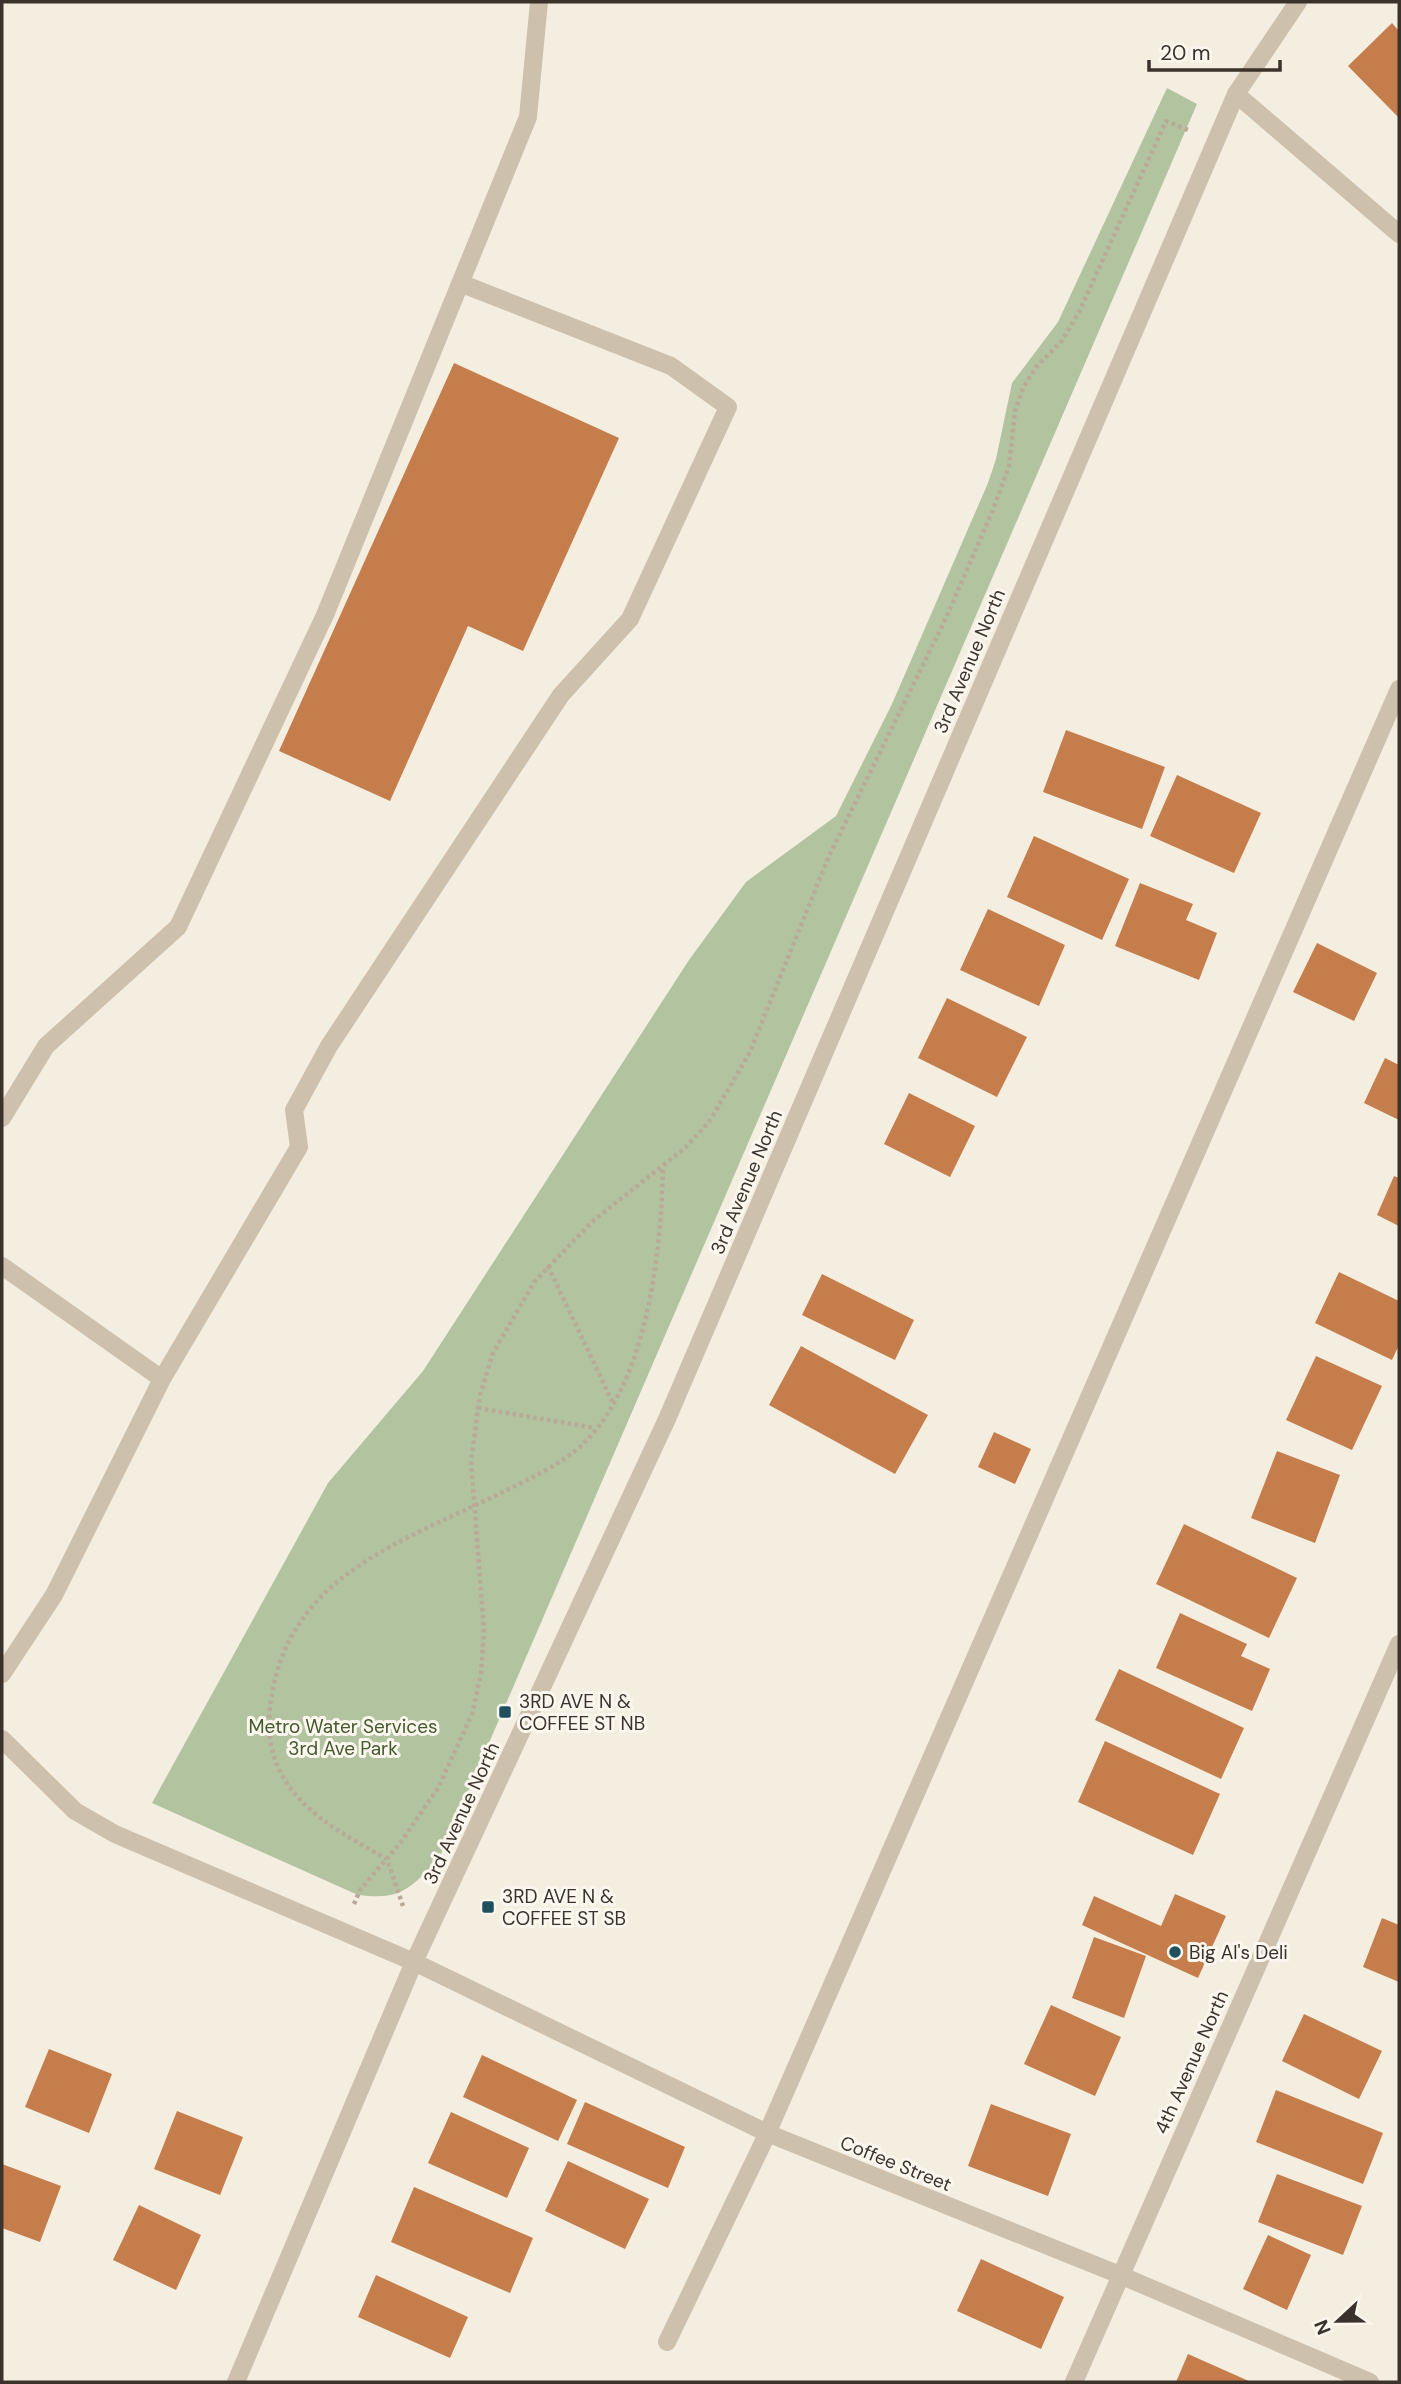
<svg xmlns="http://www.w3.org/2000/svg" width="1401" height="2384" font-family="'DM Sans',sans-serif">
<rect width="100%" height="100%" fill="#f4eee1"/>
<path fill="#b2c3a0" d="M1167 88 1197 104 438 1861C407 1890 401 1900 358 1895L152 1803 328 1483 423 1371 689 960 746 882 836 816 892 704 988 483 996 459 1012 383 1058 322Z"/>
<path fill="#c67d4c" d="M1392 23 1399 31V118L1348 66Z
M454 363 619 438 523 651 468 626 390 801 279 751Z
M1066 730 1165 767 1142 829 1043 792Z
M1177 775 1261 813 1234 873 1150 836Z
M1034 836 1129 879 1102 940 1007 897Z
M1140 883 1193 904 1186 920 1217 933 1199 980 1115 946Z
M988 909 1065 945 1039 1006 960 970Z
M1317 943 1377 973 1354 1021 1293 992Z
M947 998 1027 1037 997 1097 918 1058Z
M1385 1058 1399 1065V1120L1364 1103Z
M909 1093 975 1126 950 1177 884 1144Z
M1394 1176 1399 1178V1226L1377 1215Z
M1339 1272 1399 1301V1345L1392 1360 1315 1323Z
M822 1274 914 1320 895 1360 802 1315Z
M801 1346 928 1415 895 1474 769 1405Z
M1316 1356 1382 1386 1352 1450 1286 1420Z
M994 1432 1031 1449 1015 1484 978 1467Z
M1277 1451 1340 1475 1315 1543 1251 1518Z
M1184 1524 1297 1578 1269 1638 1156 1584Z
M1180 1613 1247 1644 1241 1656 1270 1669 1252 1711 1156 1668Z
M1119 1669 1244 1728 1221 1779 1095 1720Z
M1105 1741 1220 1794 1193 1855 1078 1802Z
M1175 1894 1226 1916 1198 1978 1082 1925 1094 1896 1161 1926Z
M1382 1918 1399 1925V1982L1363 1967Z
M1094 1937 1146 1956 1124 2018 1072 1998Z
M1051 2005 1121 2037 1095 2096 1024 2064Z
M1304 2014 1382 2051 1359 2099 1282 2061Z
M49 2049 112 2074 89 2133 25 2107Z
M482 2055 577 2100 558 2141 463 2097Z
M1276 2090 1383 2133 1363 2184 1256 2142Z
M585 2102 685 2147 668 2188 567 2144Z
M991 2104 1071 2134 1048 2196 968 2166Z
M177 2111 243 2137 220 2195 154 2169Z
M451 2112 529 2148 507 2198 428 2163Z
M568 2161 649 2199 625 2249 545 2211Z
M2 2164 61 2186 40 2242 2 2228Z
M1277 2174 1362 2206 1343 2255 1258 2222Z
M414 2187 533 2238 510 2293 391 2242Z
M139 2205 201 2235 176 2290 113 2260Z
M1268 2235 1311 2255 1287 2310 1243 2289Z
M981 2259 1064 2297 1041 2349 957 2311Z
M376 2275 468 2317 450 2358 358 2317Z
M1188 2354 1251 2382H1176Z"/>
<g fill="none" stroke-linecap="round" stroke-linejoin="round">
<path stroke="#b8aa96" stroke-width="4.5" stroke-dasharray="3.5 3.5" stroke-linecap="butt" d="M548 1266 612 1401
M478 1408 595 1428
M354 1904 360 1890 401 1842 438 1788 472 1714 481 1674 484 1630 471 1461 480 1395 493 1353 535 1281 594 1220 685 1148 709 1122 749 1054 829 856 946 618 992 512 1009 466 1015 411 1023 388 1036 367 1061 342 1079 312 1166 121 1188 130
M403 1906 387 1859C326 1825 261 1791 270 1708 284 1575 403 1542 505 1491 531 1478 560 1465 582 1445 648 1382 661 1252 663 1167"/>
<path stroke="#cdc0ac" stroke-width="18" d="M2 1118 46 1046 178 927 325 615 528 117 539 2
M2 1266 162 1379 54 1595 2 1674
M162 1379 299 1147 294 1110 329 1046 561 695 630 619 728 407 671 366 460 283
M2 1739 75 1811 115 1834 414 1962
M667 2342 762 2145 1399 689"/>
<path stroke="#cdc0ac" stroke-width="18" d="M1236 94 1399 234
M414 1962 767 2133 1120 2275 1370 2382
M1074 2382 1399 1644"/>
<path stroke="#cdc0ac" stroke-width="18" d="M236 2382 414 1962 667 1419 1236 94 1298 2"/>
</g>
<g fill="#204f5d" stroke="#fbf7ee" stroke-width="2.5">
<rect x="498" y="1705" width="14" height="14" rx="3.5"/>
<rect x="481" y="1900" width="14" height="14" rx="3.5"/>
<circle cx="1175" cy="1952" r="7"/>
</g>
<g text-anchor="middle" stroke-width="6" stroke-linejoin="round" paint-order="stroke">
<g font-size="19" fill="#3b322b" stroke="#fbf7ee">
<text transform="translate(969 661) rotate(-67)" y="7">3rd Avenue North</text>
<text transform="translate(746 1182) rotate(-67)" y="7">3rd Avenue North</text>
<text transform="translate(461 1813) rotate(-65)" y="7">3rd Avenue North</text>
<text transform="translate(1191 2062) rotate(-66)" y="7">4th Avenue North</text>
<text transform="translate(896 2163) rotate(22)" y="7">Coffee Street</text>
</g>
<g font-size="19" fill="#3b322b" stroke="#fbf7ee" text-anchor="start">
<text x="519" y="1708">3RD AVE N &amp;<tspan x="519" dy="22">COFFEE ST NB</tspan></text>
<text x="502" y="1903">3RD AVE N &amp;<tspan x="502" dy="22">COFFEE ST SB</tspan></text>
<text x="1189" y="1959">Big Al's Deli</text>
</g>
<g font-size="19" fill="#43592e" stroke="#fbf7ee">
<text x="343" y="1733">Metro Water Services<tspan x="343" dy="22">3rd Ave Park</tspan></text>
</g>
</g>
<rect width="1401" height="2384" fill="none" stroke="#3b322b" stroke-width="7"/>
<g transform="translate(1338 2321) rotate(248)" stroke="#fbf7ee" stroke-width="5" paint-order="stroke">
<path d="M0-5L12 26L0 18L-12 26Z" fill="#3b322b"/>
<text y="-10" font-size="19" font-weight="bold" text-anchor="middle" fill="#3b322b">N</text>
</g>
<path d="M1149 60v10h131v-10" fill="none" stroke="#3b322b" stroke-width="3.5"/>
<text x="1160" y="60" font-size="21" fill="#3b322b" stroke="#fbf7ee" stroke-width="5" paint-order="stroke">20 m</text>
</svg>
